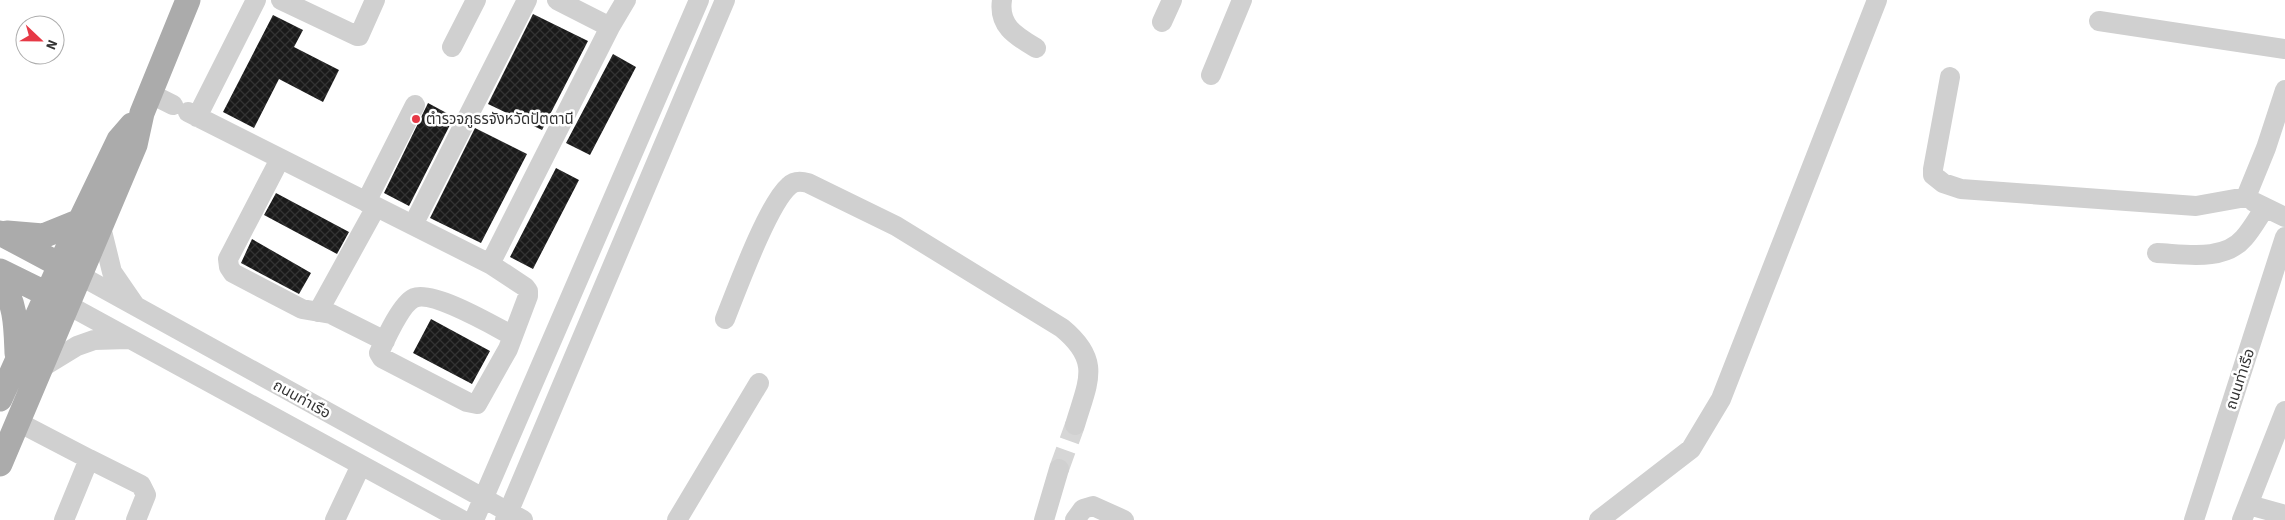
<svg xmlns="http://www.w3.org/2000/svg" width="2285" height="520" font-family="'Source Sans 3','Noto Sans Thai',sans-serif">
<defs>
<pattern id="building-cross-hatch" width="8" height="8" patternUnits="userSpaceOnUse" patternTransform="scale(1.25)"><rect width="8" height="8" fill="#1a1a1a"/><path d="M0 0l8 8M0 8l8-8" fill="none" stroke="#333"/></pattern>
</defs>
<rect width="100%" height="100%" fill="#fff"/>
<path fill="url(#building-cross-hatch)" d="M533 14 588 41 542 130 488 104Z
M273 15 303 30 294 47 339 70 323 102 279 79 254 128 223 112Z
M613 54 636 67 590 155 566 143Z
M428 103 454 117 409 206 384 193Z
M475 128 527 154 481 243 430 218Z
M556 168 579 180 533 269 510 257Z
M276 193 349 232 337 254 264 215Z
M252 239 311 273 299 294 241 263Z
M431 319 490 351 472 384 413 353Z"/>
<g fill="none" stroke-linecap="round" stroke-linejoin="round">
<path stroke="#d6d6d6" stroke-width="20" stroke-dasharray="20 10" stroke-linecap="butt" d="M1059 469 1075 425"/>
<path stroke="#d0d0d0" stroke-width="20" d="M281 0 357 36H359L375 0
M557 0 610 27
M1002 0C998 26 1016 36 1036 48
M2099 21 2285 49
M1162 22 1172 0
M452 47 476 0
M1211 75 1242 0
M1950 77 1933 169V175L1943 183 1961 189 2196 206 2246 197 2266 148 2285 90
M151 94 173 105
M188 112 490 264 525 287 528 291V296L508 349 477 404 467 402 382 358 379 353C385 340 401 304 414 298 433 290 494 326 513 336
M197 117 256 0
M280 159 228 259 229 267 233 273 302 309 331 314 385 341
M366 202 415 105
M2254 202 2285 217
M413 225 527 0
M101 227 112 272 134 304
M2157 253C2184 254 2224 262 2244 238 2252 229 2258 218 2264 209
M490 264 610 27 626 0
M81 276 523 520
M68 305 462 520
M318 312 376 207
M725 319C737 289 768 204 789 186 794 181 801 181 808 183L896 226 1062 328C1102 361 1088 381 1075 425
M41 368 77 346 94 340 128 339
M18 422 89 459
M2249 505 2285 515
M64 520 89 459 141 485 146 495 136 520
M335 520 361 465
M474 520 699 0
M505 520 725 0
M677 520 759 383
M1044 520 1059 469
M1075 520 1083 509 1093 506 1124 520
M1599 520 1691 449 1721 399 1877 0
M2194 520 2285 237
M2242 520 2285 411"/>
<path stroke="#ababab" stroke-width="25" d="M0 233 73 272
M7 233 43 236 80 221
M0 271 59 300
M0 280C16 303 16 326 17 353
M0 399 80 221 119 140 132 125
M0 464 135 145 142 113 188 0"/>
</g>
<circle fill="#e63946" stroke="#fff" stroke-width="2" cx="416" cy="119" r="5"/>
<g text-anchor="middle" stroke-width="5" stroke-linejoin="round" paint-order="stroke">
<g font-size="15" fill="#333" stroke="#fff" text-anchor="start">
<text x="426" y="124">ตำรวจภูธรจังหวัดปัตตานี</text>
</g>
<g font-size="15" fill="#333" stroke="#fff">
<text transform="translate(2240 379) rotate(-72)" y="5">ถนนท่าเรือ</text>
<text transform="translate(302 399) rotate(29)" y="5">ถนนท่าเรือ</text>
</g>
</g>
<g transform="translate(40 40) rotate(112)"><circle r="24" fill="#ffffff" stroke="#adadad"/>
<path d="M0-4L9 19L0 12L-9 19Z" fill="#e63946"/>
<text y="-8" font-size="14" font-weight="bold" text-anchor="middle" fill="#333333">N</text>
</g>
</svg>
